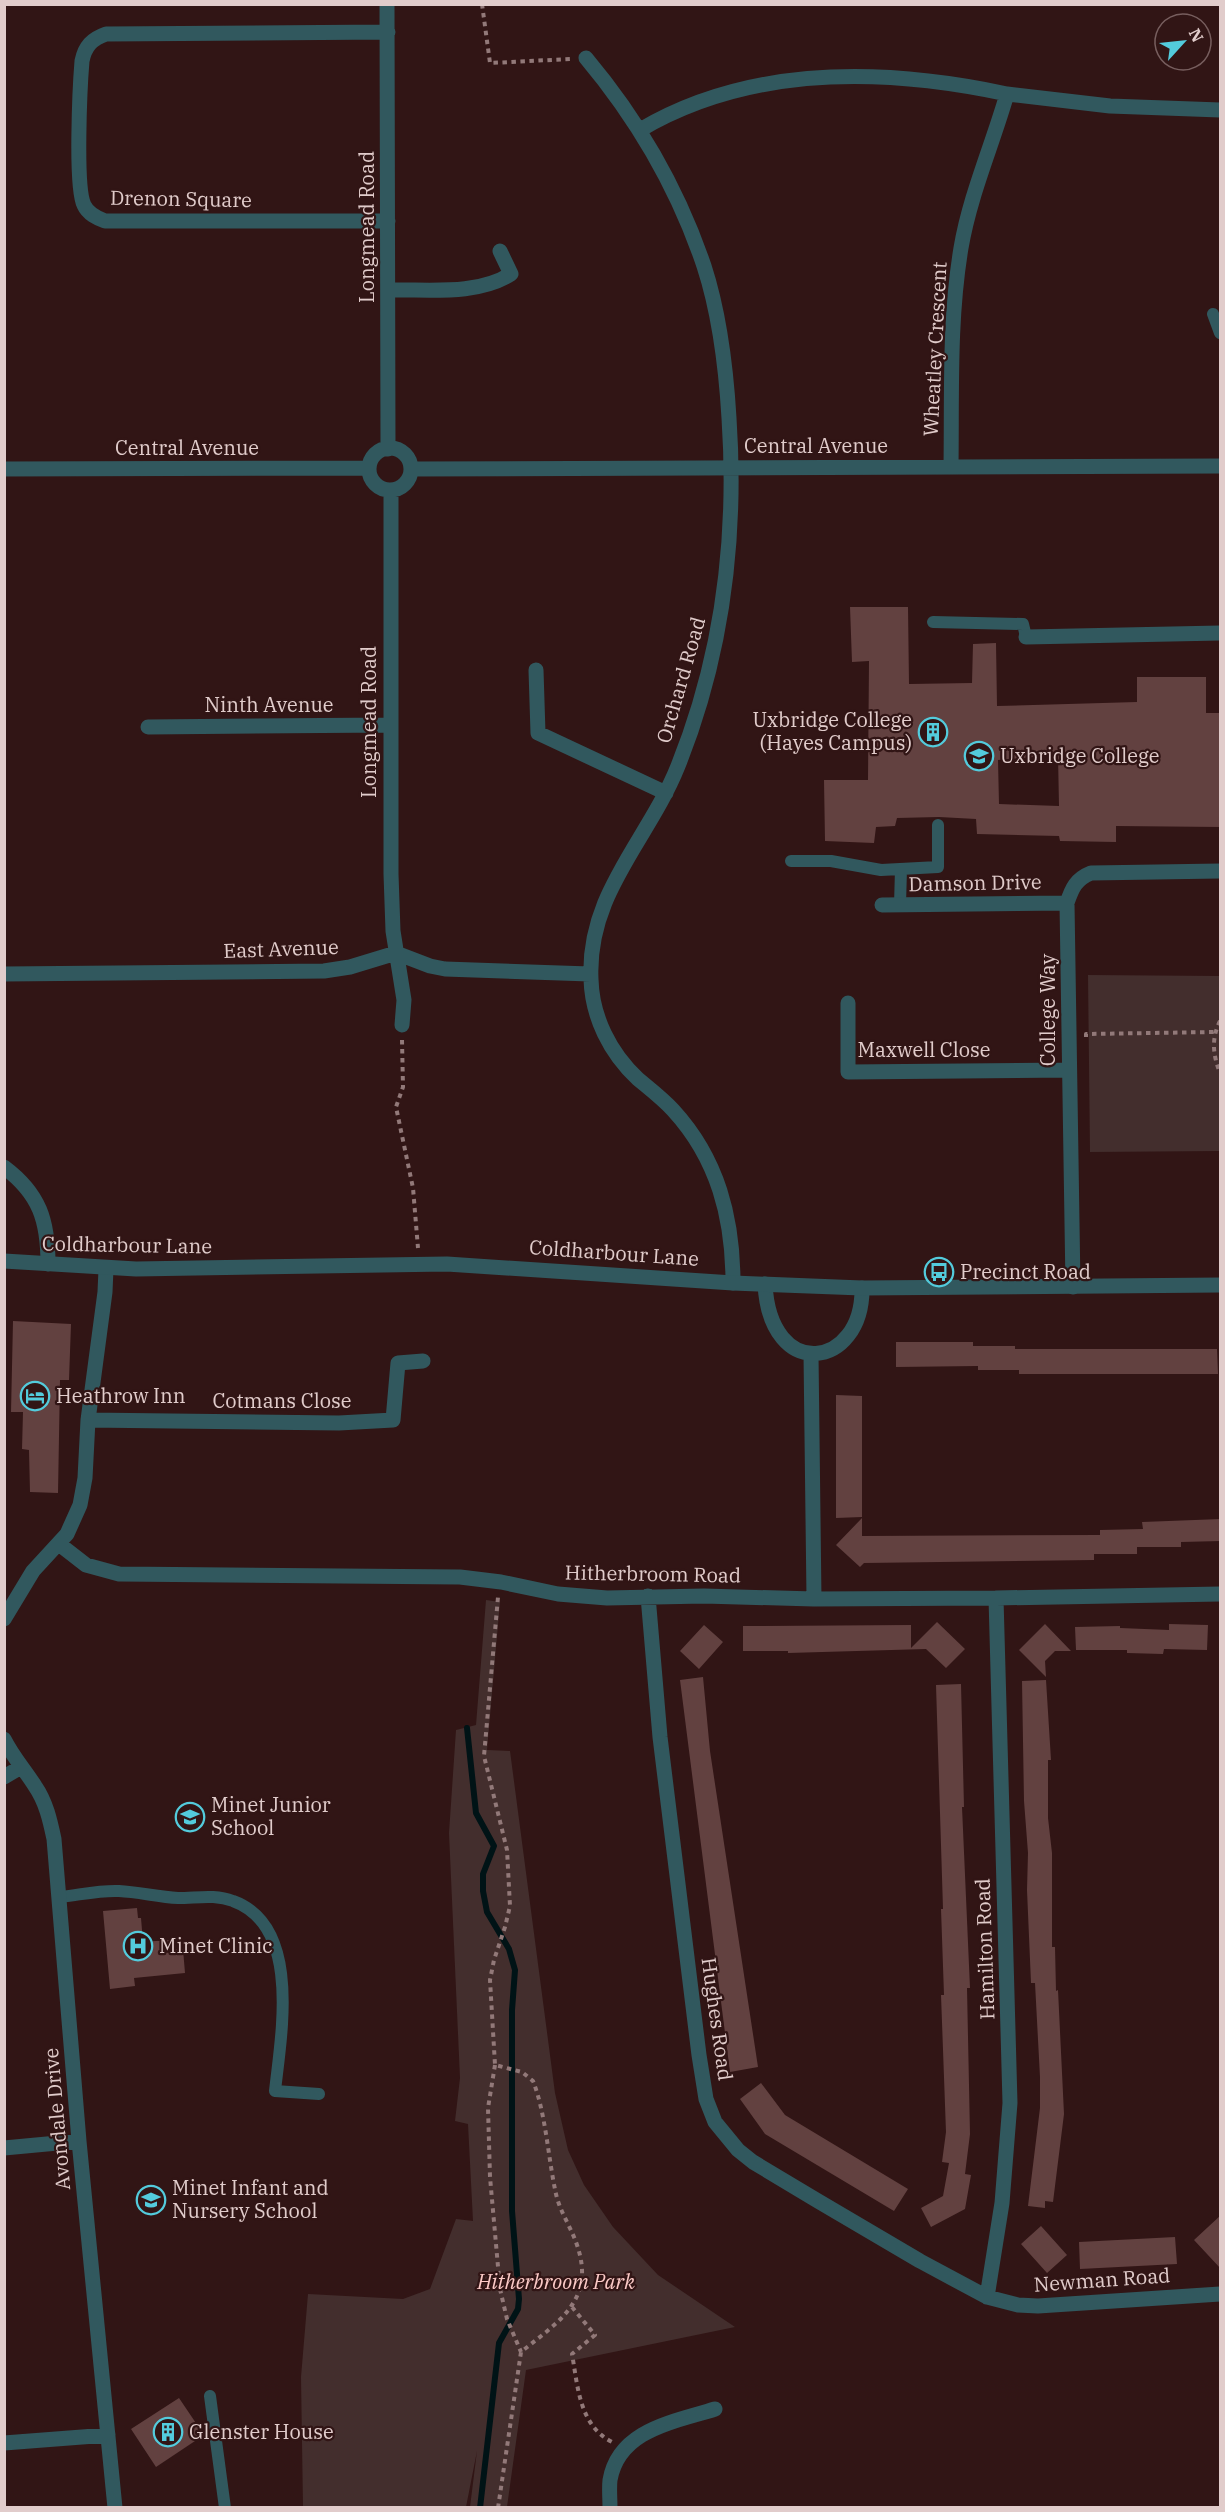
<svg xmlns="http://www.w3.org/2000/svg" width="1225" height="2512" font-family="'IBM Plex Serif',serif">
<rect width="100%" height="100%" fill="#311515"/>
<path fill="#432e2d" d="M1088 975 1220 976V1151L1090 1152Z
M486 1600 500 1602 487 1750 510 1751 555 2093 568 2150 584 2185 613 2227 658 2275 735 2327 526 2370 507 2507H470L477 2451 466 2507H303L301 2377 308 2294 403 2299 430 2289 456 2219 473 2221 468 2124 455 2121 460 2078 449 1833 456 1730 476 1725Z"/>
<g fill="none" stroke-linecap="round" stroke-linejoin="round">
<path stroke="#001316" stroke-width="6" d="M467 1728 476 1813 494 1846 483 1874V1891L487 1912 509 1949 515 1970 512 2010V2211L519 2299 518 2309 499 2343 480 2508"/>
</g>
<path fill="#624140" fill-rule="evenodd" d="M850 607H908L909 684 972 683 973 644 996 643 997 706 1137 702V677H1206V713H1221V827L1116 826V842L1060 841 1059 836 977 834 976 819 939 817 897 818 895 826 876 827 874 843 825 841 824 780H868L869 661 852 662ZM1058 755 1059 806 999 804 998 760Z
M13 1321 71 1324 69 1380H60L58 1493 30 1492 29 1450 22 1449 23 1412H11Z
M896 1342H973V1346H1015V1349H1217L1218 1374H1019V1370H978V1366L896 1367Z
M836 1395 862 1396V1517L836 1518Z
M862 1518V1536L1100 1535V1530L1143 1529 1142 1522 1221 1519V1541L1181 1542V1547H1137V1554H1094V1560L864 1563 860 1567 836 1545Z
M937 1622 965 1649 946 1668 926 1649 788 1653V1651H743V1626L911 1625V1648Z
M1045 1624 1071 1651H1055L1045 1661 1046 1677 1019 1650Z
M1169 1624 1208 1625 1207 1650 1164 1649 1163 1654 1127 1653V1650H1076L1075 1627 1120 1626V1628L1169 1630Z
M704 1625 723 1642 699 1669 680 1651Z
M703 1677 710 1751 758 2067 730 2072 680 1680Z
M1046 1680 1051 1760H1048V1818L1052 1853V1947H1055L1056 1991 1058 1990 1064 2114 1053 2202 1045 2201V2208L1028 2206 1040 2108V2077L1035 1983H1031L1027 1890 1028 1853 1024 1801 1022 1681Z
M961 1684 964 1807H962L970 1988H967L970 2134 965 2174 971 2175 965 2209 931 2227 921 2208 943 2196 949 2163 942 2162 946 2132 941 1995H944L941 1909H943L936 1685Z
M137 1908 138 1918H141L143 1942 169 1940 170 1950 183 1949 185 1973 134 1978 135 1986 110 1989 103 1911Z
M761 2083 785 2115 908 2189 894 2211 765 2134 740 2099Z
M1221 2215V2269L1194 2240Z
M1041 2226 1067 2255 1047 2273 1021 2244Z
M1175 2237 1177 2264 1080 2269 1079 2242Z
M179 2398 204 2435 156 2467 131 2429Z"/>
<g fill="none" stroke-linecap="round" stroke-linejoin="round">
<path stroke="#927979" stroke-width="4" stroke-dasharray="4.5 4.5" stroke-linecap="butt" d="M482 4 490 63 570 59
M1220 1021C1211 1039 1213 1055 1220 1073
M1086 1037V1034L1215 1032
M402 1040 403 1087 396 1107 413 1188 418 1248
M495 2065 488 2108 490 2177 500 2289 507 2319 521 2352
M572 2307 595 2335 572 2354C578 2387 579 2425 612 2442
M498 2508 521 2352C558 2322 596 2300 577 2245 571 2227 560 2212 556 2194 548 2158 546 2114 533 2081L522 2072 495 2065 490 1980 494 1960 505 1927 510 1906 507 1850 484 1756 498 1597"/>
<path stroke="#31585e" stroke-width="12" d="M1213 314 1220 333
M933 622 1023 624 1026 637
M791 861H831L881 870 938 867V825
M900 905 901 869
M59 1897C79 1895 100 1890 119 1891 139 1892 158 1897 178 1898 197 1898 215 1894 233 1901 302 1926 281 2035 275 2091L319 2094
M210 2396 225 2508"/>
<path stroke="#31585e" stroke-width="15" d="M387 4 388 449
M388 32 106 34C92 39 85 46 82 61 80 85 75 187 84 205 88 214 97 218 105 221H388
M586 58C638 120 678 189 704 266 720 315 726 367 729 418 737 537 723 654 678 766 648 841 587 893 591 979 592 1017 610 1053 638 1079 650 1089 663 1099 673 1110 718 1159 733 1218 733 1283
M640 130C750 65 885 68 1007 94
M388 290C428 289 476 296 511 274L500 251
M369 469a21 21 0 1 1 42 0a21 21 0 1 1-42 0Z
M951 467C952 394 949 320 961 248 970 195 992 146 1007 94L1110 106 1220 110
M4 469 369 468
M411 469 1220 466
M391 490V874L393 931 404 1000 402 1025
M1026 637 1220 633
M536 670 538 733 666 793
M148 727 390 725
M882 905 1067 903
M4 974 324 971 350 967 396 953 430 966 445 969 590 974
M848 1003V1072L1069 1070
M4 1167C40 1194 48 1221 48 1264
M765 1284C770 1383 863 1369 862 1288
M1073 1287 1067 903C1072 888 1076 879 1091 873L1220 871
M811 1354 814 1599
M88 1420 339 1423 393 1420 398 1363 423 1361
M59 1544 86 1565 119 1574 460 1577 501 1582 558 1594 607 1598 704 1596 814 1599 996 1598 1220 1594
M648 1596 660 1737 699 2055 706 2099 715 2122 738 2150 753 2162 818 2201 920 2261 987 2297 1018 2305 1038 2306 1220 2294
M4 1619 33 1571 67 1534 80 1505 85 1478 88 1420 105 1292 106 1269
M4 1739C13 1757 25 1770 35 1786 46 1802 50 1820 54 1839L79 2141 115 2508
M4 1777 21 1767
M4 2148 79 2141
M987 2297 1002 2203 1010 2103 996 1598
M4 2443 108 2435
M610 2508C610 2498 609 2489 610 2480 619 2429 675 2422 715 2409"/>
<path stroke="#31585e" stroke-width="15" d="M4 1261 136 1269 447 1264 733 1283 862 1288 1220 1285"/>
</g>
<defs>
<g id="building-ring" transform="scale(1.5)"><circle r="9.5" fill="#311515" stroke="#53cbdc" stroke-width="1.5"/><path d="M-4-6H4V6H1V3H-1V6H-4ZM-2.5-4.3h1.7v1.8h-1.7ZM.8-4.3h1.7v1.8H.8ZM-2.5-1h1.7V.8h-1.7ZM.8-1h1.7V.8H.8Z" fill="#53cbdc"/></g>
<g id="university-ring" transform="scale(1.5)"><circle r="9.5" fill="#311515" stroke="#53cbdc" stroke-width="1.5"/><path d="M0-5L7-2L0 1L-7-2ZM-4 1L0 2.5L4 1V4Q0 6-4 4Z" fill="#53cbdc"/></g>
<g id="bus-ring" transform="scale(1.5)"><circle r="9.5" fill="#311515" stroke="#53cbdc" stroke-width="1.5"/><path d="M-5-6H5V4H4V6H2V4H-2V6H-4V4H-5ZM-3.5-4V0h7V-4ZM-3.5 1.2v1.5H-2V1.2ZM2 1.2v1.5H3.5V1.2Z" fill="#53cbdc"/></g>
<g id="hotel-ring" transform="scale(1.5)"><circle r="9.5" fill="#311515" stroke="#53cbdc" stroke-width="1.5"/><path d="M-6-4.5h1.5V1H6V5H4.5V3h-9V5H-6ZM-4 0a1.8 1.8 0 1 1 3.6 0ZM.5 0V-2.5h3Q6-2.5 6 0Z" fill="#53cbdc"/></g>
<g id="school-ring" transform="scale(1.5)"><circle r="9.5" fill="#311515" stroke="#53cbdc" stroke-width="1.5"/><path d="M0-5L7-2L0 1L-7-2ZM-4 1L0 2.5L4 1V4Q0 6-4 4Z" fill="#53cbdc"/></g>
<g id="hospital-ring" transform="scale(1.5)"><circle r="9.5" fill="#311515" stroke="#53cbdc" stroke-width="1.5"/><path d="M-5-5h3v3.5h4V-5h3V5h-3V1.5h-4V5h-3Z" fill="#53cbdc"/></g>
</defs>
<g fill-rule="evenodd">
<use href="#building-ring" x="933" y="732"/>
<use href="#university-ring" x="979" y="756"/>
<use href="#bus-ring" x="939" y="1272"/>
<use href="#hotel-ring" x="35" y="1396"/>
<use href="#school-ring" x="190" y="1817"/>
<use href="#hospital-ring" x="138" y="1946"/>
<use href="#school-ring" x="151" y="2200"/>
<use href="#building-ring" x="168" y="2432"/>
</g>
<g text-anchor="middle" stroke-width="4.5" stroke-linejoin="round" paint-order="stroke">
<g font-size="20" fill="#e1cccb" stroke="#311515">
<text transform="translate(181 199) rotate(1)" y="7">Drenon Square</text>
<text transform="translate(367 227) rotate(-90)" y="7">Longmead Road</text>
<text transform="translate(935 349) rotate(-87)" y="7">Wheatley Crescent</text>
<text x="816" y="453">Central Avenue</text>
<text x="187" y="455">Central Avenue</text>
<text transform="translate(681 680) rotate(-74)" y="7">Orchard Road</text>
<text x="269" y="712">Ninth Avenue</text>
<text transform="translate(369 722) rotate(-90)" y="7">Longmead Road</text>
<text transform="translate(975 883) rotate(-1)" y="7">Damson Drive</text>
<text transform="translate(281 949) rotate(-2)" y="7">East Avenue</text>
<text transform="translate(1048 1010) rotate(-90)" y="7">College Way</text>
<text x="924" y="1057">Maxwell Close</text>
<text transform="translate(127 1245) rotate(1)" y="7">Coldharbour Lane</text>
<text transform="translate(614 1253) rotate(4)" y="7">Coldharbour Lane</text>
<text x="282" y="1408">Cotmans Close</text>
<text transform="translate(653 1574) rotate(1)" y="7">Hitherbroom Road</text>
<text transform="translate(985 1949) rotate(-92)" y="7">Hamilton Road</text>
<text transform="translate(717 2019) rotate(82)" y="7">Hughes Road</text>
<text transform="translate(57 2119) rotate(-95)" y="7">Avondale Drive</text>
<text transform="translate(1102 2280) rotate(-4)" y="7">Newman Road</text>
</g>
<g font-size="20" fill="#e1cccb" stroke="#311515" text-anchor="start">
<text x="912" y="727" text-anchor="end">Uxbridge College<tspan x="912" dy="23">(Hayes Campus)</tspan></text>
<text x="1000" y="763">Uxbridge College</text>
<text x="960" y="1279">Precinct Road</text>
<text x="56" y="1403">Heathrow Inn</text>
<text x="211" y="1812">Minet Junior<tspan x="211" dy="23">School</tspan></text>
<text x="159" y="1953">Minet Clinic</text>
<text x="172" y="2195">Minet Infant and<tspan x="172" dy="23">Nursery School</tspan></text>
<text x="189" y="2439">Glenster House</text>
</g>
<g font-size="20" font-style="italic" fill="#fccac7" stroke="#311515">
<text x="556" y="2289">Hitherbroom Park</text>
</g>
</g>
<rect width="1225" height="2512" fill="none" stroke="#e1cccb" stroke-width="12"/>
<g transform="translate(1183 42) rotate(63)"><circle r="28" fill="#311515" stroke="#775e5e" stroke-width="1.5"/>
<path d="M0-4.5L10 22L0 15L-10 22Z" fill="#53cbdc"/>
<text y="-9" font-size="16" font-weight="bold" text-anchor="middle" fill="#e1cccb">N</text>
</g>
</svg>
